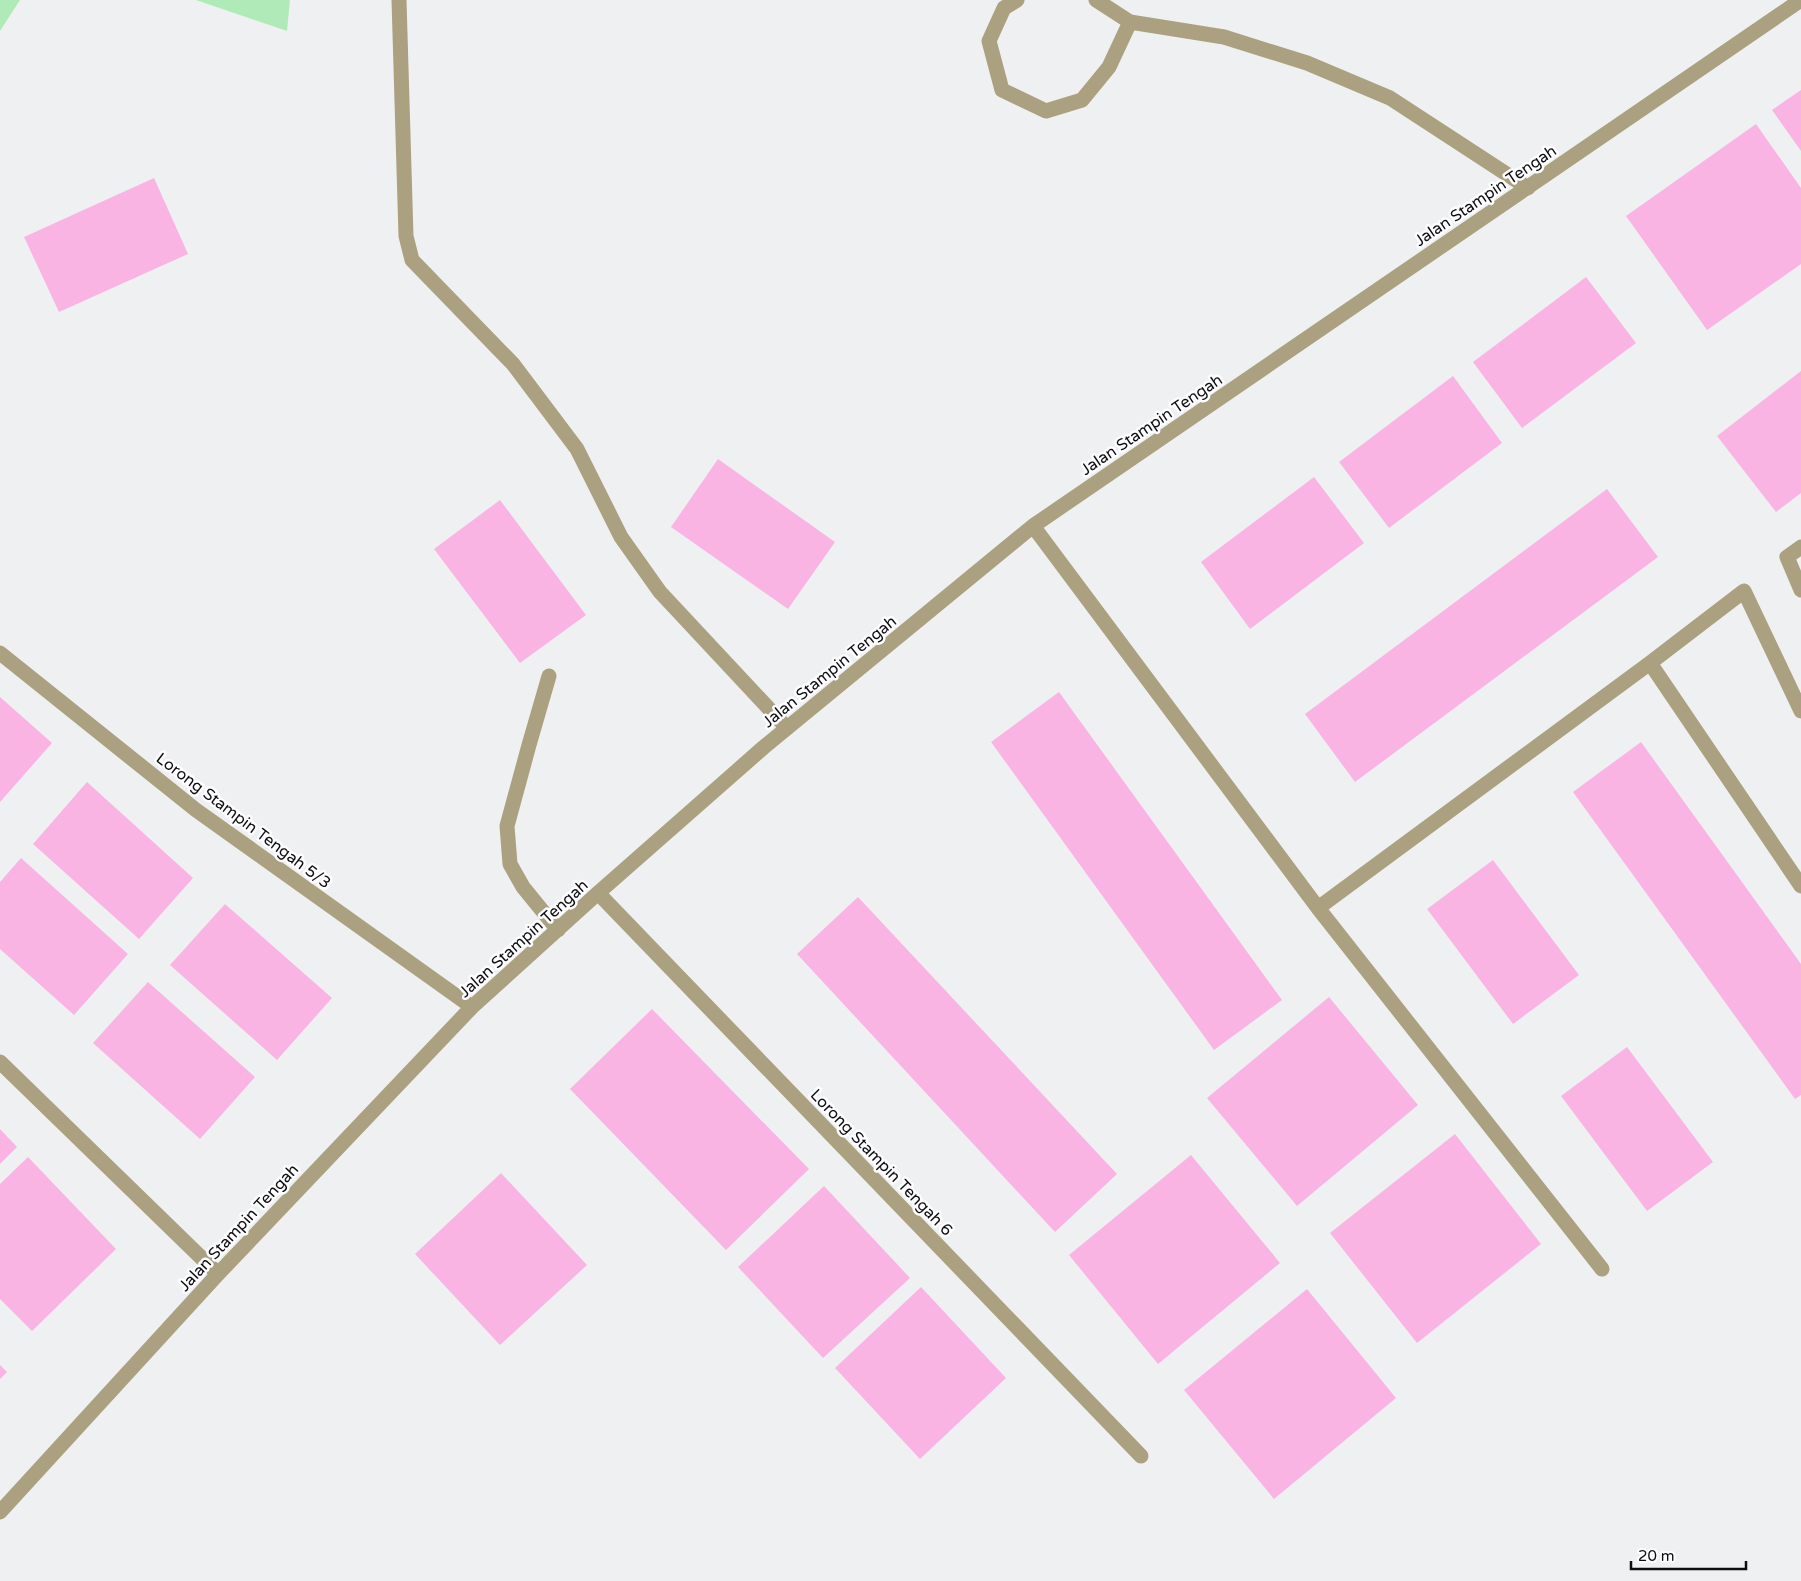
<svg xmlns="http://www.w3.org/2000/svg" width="1801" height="1581" font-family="'Varela Round',sans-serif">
<rect width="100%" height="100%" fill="#eff0f1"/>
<path fill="#b0eab8" d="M0 0H20L0 31Z
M196 0H290L287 31Z"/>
<path fill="#fab4e4" d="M1801 90V151L1772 110Z
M1756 124 1801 188V264L1707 330 1626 216Z
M154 178 188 254 59 312 24 237Z
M1586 277 1636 343 1522 428 1473 362Z
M1801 371V493L1776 512 1717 436Z
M1453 376 1502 443 1389 528 1339 462Z
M718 459 835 542 788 609 671 527Z
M1314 477 1364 543 1250 629 1201 562Z
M1607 489 1658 557 1355 782 1305 714Z
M500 500 586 615 520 663 434 549Z
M1059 692 1282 1000 1214 1050 991 742Z
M0 697 52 743 0 802Z
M1641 742 1801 964V1095L1795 1099 1573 792Z
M87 782 193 878 139 939 33 844Z
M21 858 128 954 74 1015 0 949V882Z
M1493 860 1579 975 1513 1024 1427 909Z
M858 897 1117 1174 1055 1232 797 954Z
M225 904 332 998 277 1060 170 965Z
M148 982 255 1077 200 1139 93 1043Z
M1329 997 1418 1105 1297 1206 1207 1098Z
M652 1009 809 1169 726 1250 570 1089Z
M1627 1047 1713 1162 1647 1211 1561 1096Z
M0 1129 17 1147 0 1164Z
M1455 1134 1541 1244 1417 1343 1330 1233Z
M1191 1155 1280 1263 1158 1364 1069 1255Z
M28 1157 116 1249 32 1331 0 1299V1184Z
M501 1173 587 1265 500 1345 415 1254Z
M824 1186 910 1278 823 1358 738 1267Z
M921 1287 1006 1378 920 1459 835 1368Z
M1307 1289 1396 1398 1274 1499 1184 1390Z
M0 1365 7 1372 0 1379Z"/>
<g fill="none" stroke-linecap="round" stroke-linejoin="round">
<path stroke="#aba080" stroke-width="15" d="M399 0 406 236 412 260 513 364 577 449 621 537 660 592 787 728"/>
<path stroke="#aba080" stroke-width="15" d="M1017 0 1004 8 989 41 1002 90 1046 111 1082 100 1109 67 1130 22
M1096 0 1130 22 1224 37 1307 63 1390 98 1528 188
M1033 526 1318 908 1602 1269
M1801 547 1787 557 1801 590
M0 653 196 810 472 1007
M1650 663 1801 886
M549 676 529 745 507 826 510 864 523 887 558 930
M598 893 1141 1456
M1318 908 1650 663 1744 591 1801 711
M0 1062 218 1274
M0 1512 218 1274 472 1007 598 893 764 747 1033 526 1801 0"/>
</g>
<g text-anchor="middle" stroke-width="5" stroke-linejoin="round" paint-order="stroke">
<g font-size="16" fill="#0d0d0e" stroke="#fdfdff">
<text transform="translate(1485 195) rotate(-34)" y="6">Jalan Stampin Tengah</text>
<text transform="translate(1151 424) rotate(-34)" y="6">Jalan Stampin Tengah</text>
<text transform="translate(829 671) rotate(-39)" y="6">Jalan Stampin Tengah</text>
<text transform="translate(244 820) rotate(37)" y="6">Lorong Stampin Tengah 5/3</text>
<text transform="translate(523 938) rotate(-42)" y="6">Jalan Stampin Tengah</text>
<text transform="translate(882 1162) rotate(46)" y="6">Lorong Stampin Tengah 6</text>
<text transform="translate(238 1227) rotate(-47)" y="6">Jalan Stampin Tengah</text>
</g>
</g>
<path d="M1631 1561v8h115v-8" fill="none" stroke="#0d0d0e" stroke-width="2.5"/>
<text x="1638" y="1561" font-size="15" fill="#0d0d0e" stroke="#fdfdff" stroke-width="4" paint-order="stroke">20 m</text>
</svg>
